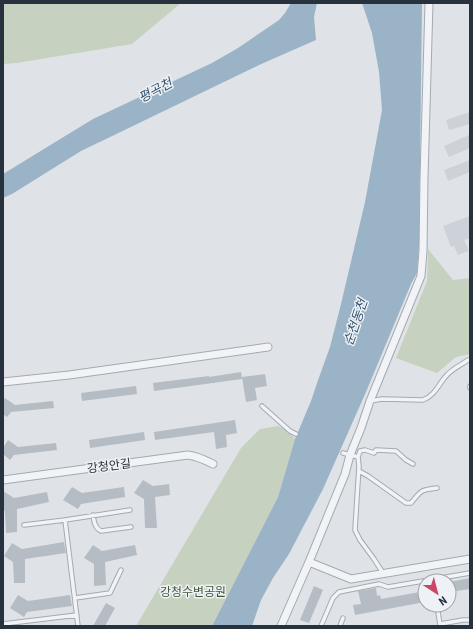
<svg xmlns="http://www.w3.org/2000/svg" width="473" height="629" font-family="'Roboto Condensed','Noto Sans KR',sans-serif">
<rect width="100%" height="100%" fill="#dfe3e7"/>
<path fill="#cdd2d9" d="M470 112V124L449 130 446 120Z
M469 135 470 148 449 157 444 146Z
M470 160V172L448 181 444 170Z
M470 216V238L464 240 469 251 458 255 454 246 451 247 443 226Z"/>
<path fill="#c6d1c0" d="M3 3H181L132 44 17 63 3 64Z
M428 249 453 280 470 278V354L456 357 437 373 396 358 427 281Z
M278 426 288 430 295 439 278 497 212 626H136L241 448 260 429Z"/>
<path fill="#9bb3c6" d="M291 3H317L314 17 316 40 259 65 106 139 81 151 12 194 3 198V174L93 119 212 63 238 48 279 20 285 13Z
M362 3H422L419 245 417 273 411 284 366 392 323 489 289 554 273 578 261 600 252 626H212L278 497 295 439 311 401 317 383 330 347 341 304 365 202 382 110 379 72 372 33Z"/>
<path fill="#b6bcc4" d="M241 372 242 379 154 391 153 383 209 376V377Z
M265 374 267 386 255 388 257 400 246 402 242 377Z
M136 386 137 394 82 401 81 393Z
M5 398 15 405 53 401 54 408 11 412 7 417 3 414V401Z
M235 420 237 433 226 435 227 447 216 449 214 432 155 440 154 432Z
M144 432 145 440 90 448 89 440Z
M8 440 18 447 56 443 57 450 14 455 10 460 3 454V448Z
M143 480 153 486 169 484 170 495 155 497 157 528H145L144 499 134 493Z
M72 487 82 493 124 487 125 497 81 504 78 509 63 500Z
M3 491 14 498 47 492 49 502 17 509V532L6 533 5 511 3 510Z
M64 542 66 553 25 559V583H14L13 562 4 556 12 543 22 549Z
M93 545 102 551 135 545 137 555 105 562 106 585 94 586V564L84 558Z
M470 578V589L449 592V582Z
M314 586 323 590 309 623 300 620Z
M376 588 377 596 380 595 381 599 425 591V602L355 615 353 605 361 604 358 591Z
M18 595 28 601 70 595 72 606 27 612 24 617 10 608Z
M106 603 115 608 105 626H93Z"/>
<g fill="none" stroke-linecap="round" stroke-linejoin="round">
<g stroke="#a4aab1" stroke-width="5.5">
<path id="service" d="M470 386V388
M370 401 382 399 423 400C435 396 439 383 447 375 452 369 461 365 468 360H470
M262 406 290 431 296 434
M343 453 358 457 359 466 355 530 360 540 374 559 383 573
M358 457 360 451 365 450 374 453 376 450 396 451 406 460 413 464
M359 471 368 476 406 503H411C422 490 420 490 437 488
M93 515C94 522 95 528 101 531L131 527
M65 520 130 510
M24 525 65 520 78 626
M75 598 110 593 121 570
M437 605 440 625
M3 624 77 615
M440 624 463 620H470
M321 626 333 598 339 592 379 584 388 587 470 573
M340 626 343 618"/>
</g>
<g stroke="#a4aab1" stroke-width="9">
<path id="minor" d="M3 382 69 375 268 347
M3 480 188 455C197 456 205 460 213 464
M309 562 345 474 350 455 361 428 370 401 421 276 423 251 424 178 429 3
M281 626 309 562 351 579 470 559"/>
</g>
<use href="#service" stroke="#f1f3f6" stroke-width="3.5"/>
<use href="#minor" stroke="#f1f3f6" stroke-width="7"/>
</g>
<g text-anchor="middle" stroke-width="3" stroke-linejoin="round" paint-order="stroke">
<g font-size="12" fill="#28323e" stroke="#eef1f5">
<text transform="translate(109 466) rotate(-7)" y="4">강청안길</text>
</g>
<g font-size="12" fill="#3f5936" stroke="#eef1f5">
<text x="193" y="596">강청수변공원</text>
</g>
<g font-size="13" font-style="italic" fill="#345470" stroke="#eef1f5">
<text transform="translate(155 90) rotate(-28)" y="5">평곡천</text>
<text transform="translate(355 322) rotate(-71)" y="5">순천동천</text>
</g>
</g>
<rect width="473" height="629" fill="none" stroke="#28323e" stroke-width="8"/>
<g transform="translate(437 593) rotate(144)"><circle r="19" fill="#eef1f5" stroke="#9fa5ac"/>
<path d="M0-3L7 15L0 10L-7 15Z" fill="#c84865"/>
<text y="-6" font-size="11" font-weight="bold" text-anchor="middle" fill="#28323e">N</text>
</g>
</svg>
